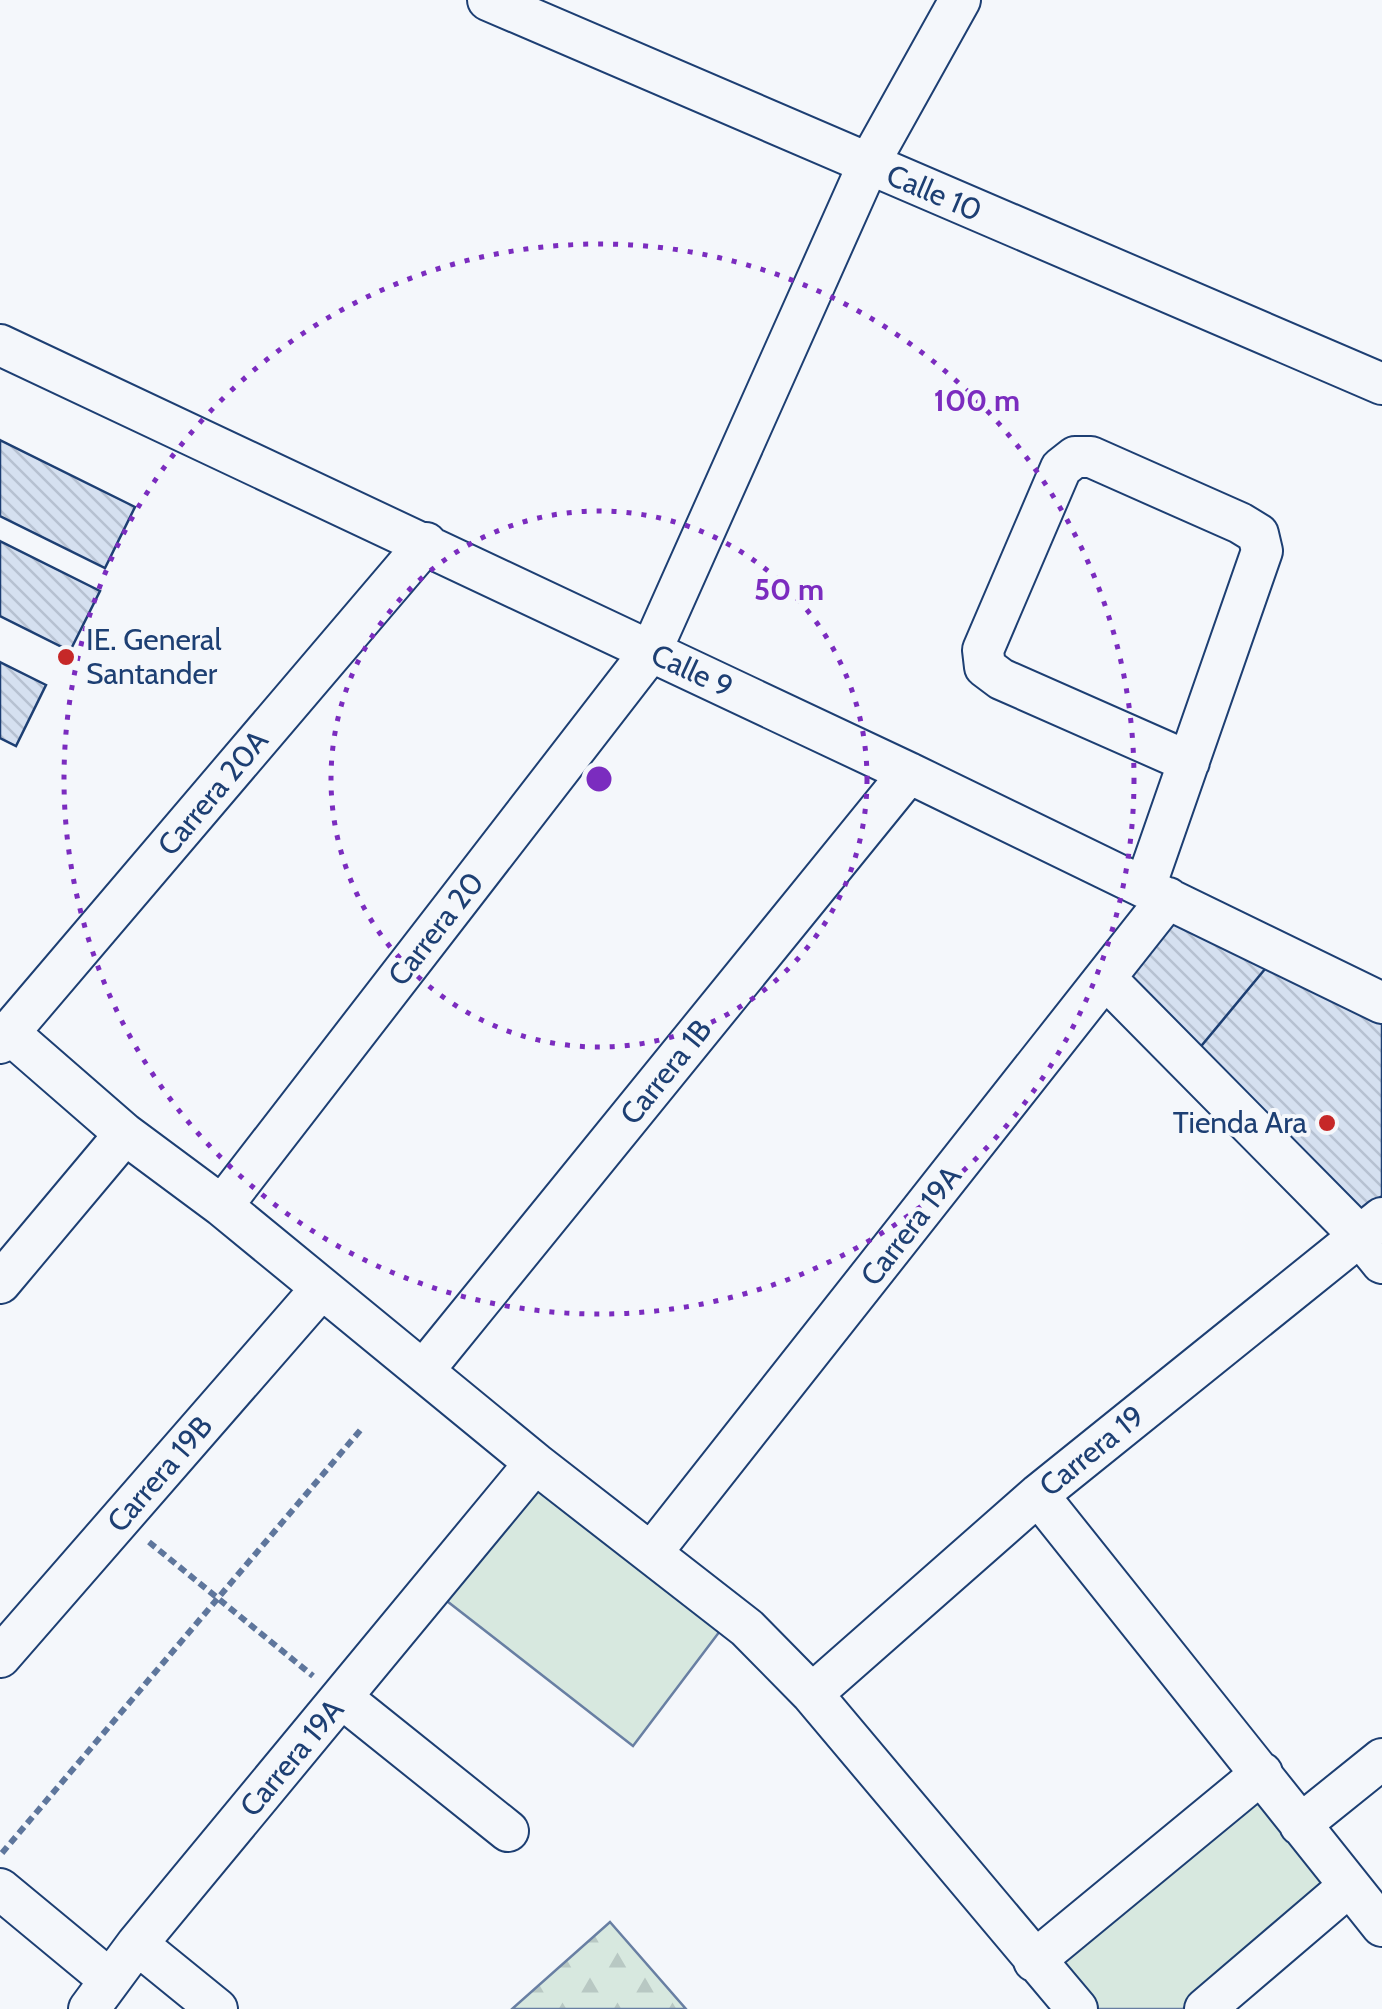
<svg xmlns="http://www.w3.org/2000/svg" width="1382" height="2009" font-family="Cabin,sans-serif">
<defs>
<pattern id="forest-firs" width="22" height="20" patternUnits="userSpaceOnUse" patternTransform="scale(2.5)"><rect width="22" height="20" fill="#d7e8df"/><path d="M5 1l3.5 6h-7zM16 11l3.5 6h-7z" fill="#b8c8c3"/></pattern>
<pattern id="building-back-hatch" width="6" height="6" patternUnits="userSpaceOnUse" patternTransform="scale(2.5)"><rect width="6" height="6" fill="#d5e0f0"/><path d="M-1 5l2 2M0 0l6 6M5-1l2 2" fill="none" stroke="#b6c1d1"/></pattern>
</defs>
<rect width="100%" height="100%" fill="#f4f7fb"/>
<path fill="#d7e8df" stroke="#687fa3" stroke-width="2.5" d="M537 1484 723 1627 633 1746 443 1598Z
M1260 1796 1332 1880 1183 2009H1092L1050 1963Z"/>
<path fill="url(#forest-firs)" stroke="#687fa3" stroke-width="2.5" d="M610 1922 686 2009H512Z"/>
<path fill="url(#building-back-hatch)" stroke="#1d3f73" stroke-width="2.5" d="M0 440 135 507 105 568 0 516Z
M0 541 100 591 70 651 0 616Z
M0 662 46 685 16 746 0 738Z
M1170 909 1270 963 1198 1050 1117 978Z
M1270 963 1382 1017V1196L1362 1212 1198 1050Z"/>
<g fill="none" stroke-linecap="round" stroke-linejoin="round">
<g stroke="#1d3f73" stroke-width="44">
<path id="minor" d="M488 0 1382 384
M0 345 909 773 1382 1003
M1145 887 1262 551 1258 534 1240 523 1091 457H1075L1061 468 983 650 985 667 1001 679 1189 762
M1106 979 1360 1236 1382 1263
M9 1033 125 1134 222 1206 535 1463 747 1628 812 1694 1077 2009
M0 1043 426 543
M222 1206 651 651 868 165 960 0
M0 1283 125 1134
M423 1371 909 773
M1038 1495 1382 1926
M652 1552 1168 898
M0 1657 320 1290
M812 1694 1038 1495 1382 1218
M342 1698 508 1831
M1300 1825 1382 1759
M0 1889 110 1980
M137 1944 217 2009
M1034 1961 1262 1773
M89 2009 137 1944 535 1463
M1205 2009 1349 1886"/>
</g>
<path stroke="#5e769c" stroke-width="6" stroke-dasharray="8 5" stroke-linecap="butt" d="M149 1542 313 1676
M2 1853 363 1427"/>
<use href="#minor" stroke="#f4f7fb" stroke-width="40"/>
</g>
<g fill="none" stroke="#7b2cbf" stroke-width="5" stroke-dasharray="5 10">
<circle cx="599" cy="779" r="268"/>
<circle cx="599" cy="779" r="535"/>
</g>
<g fill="#c62828" stroke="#f4f7fb" stroke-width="4">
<circle cx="66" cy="657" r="10"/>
<circle cx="1327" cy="1123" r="10"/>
</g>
<g text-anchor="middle" stroke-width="8" stroke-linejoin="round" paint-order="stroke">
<g font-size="30" fill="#1d3f73" stroke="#f4f7fb">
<text transform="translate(934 193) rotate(23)" y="10">Calle 10</text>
<text transform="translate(692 671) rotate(25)" y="10">Calle 9</text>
<text transform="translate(213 793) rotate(-50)" y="10">Carrera 20A</text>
<text transform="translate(436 929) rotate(-52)" y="10">Carrera 20</text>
<text transform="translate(666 1072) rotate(-51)" y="10">Carrera 1B</text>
<text transform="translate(911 1226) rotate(-52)" y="10">Carrera 19A</text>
<text transform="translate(1092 1451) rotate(-39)" y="10">Carrera 19</text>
<text transform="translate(160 1474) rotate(-49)" y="10">Carrera 19B</text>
<text transform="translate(292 1758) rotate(-50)" y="10">Carrera 19A</text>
</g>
<g font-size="30" fill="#1d3f73" stroke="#f4f7fb" text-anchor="start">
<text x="86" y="650">IE. General<tspan x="86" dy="34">Santander</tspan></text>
<text x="1307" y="1133" text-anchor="end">Tienda Ara</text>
</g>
</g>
<circle cx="599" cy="779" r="15" fill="#7b2cbf" stroke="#f4f7fb" stroke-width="5"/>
<g font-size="30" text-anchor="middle" font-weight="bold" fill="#7b2cbf" stroke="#f4f7fb" stroke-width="8" stroke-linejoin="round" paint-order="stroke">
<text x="977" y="411">100 m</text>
<text x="789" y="600">50 m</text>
</g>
</svg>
